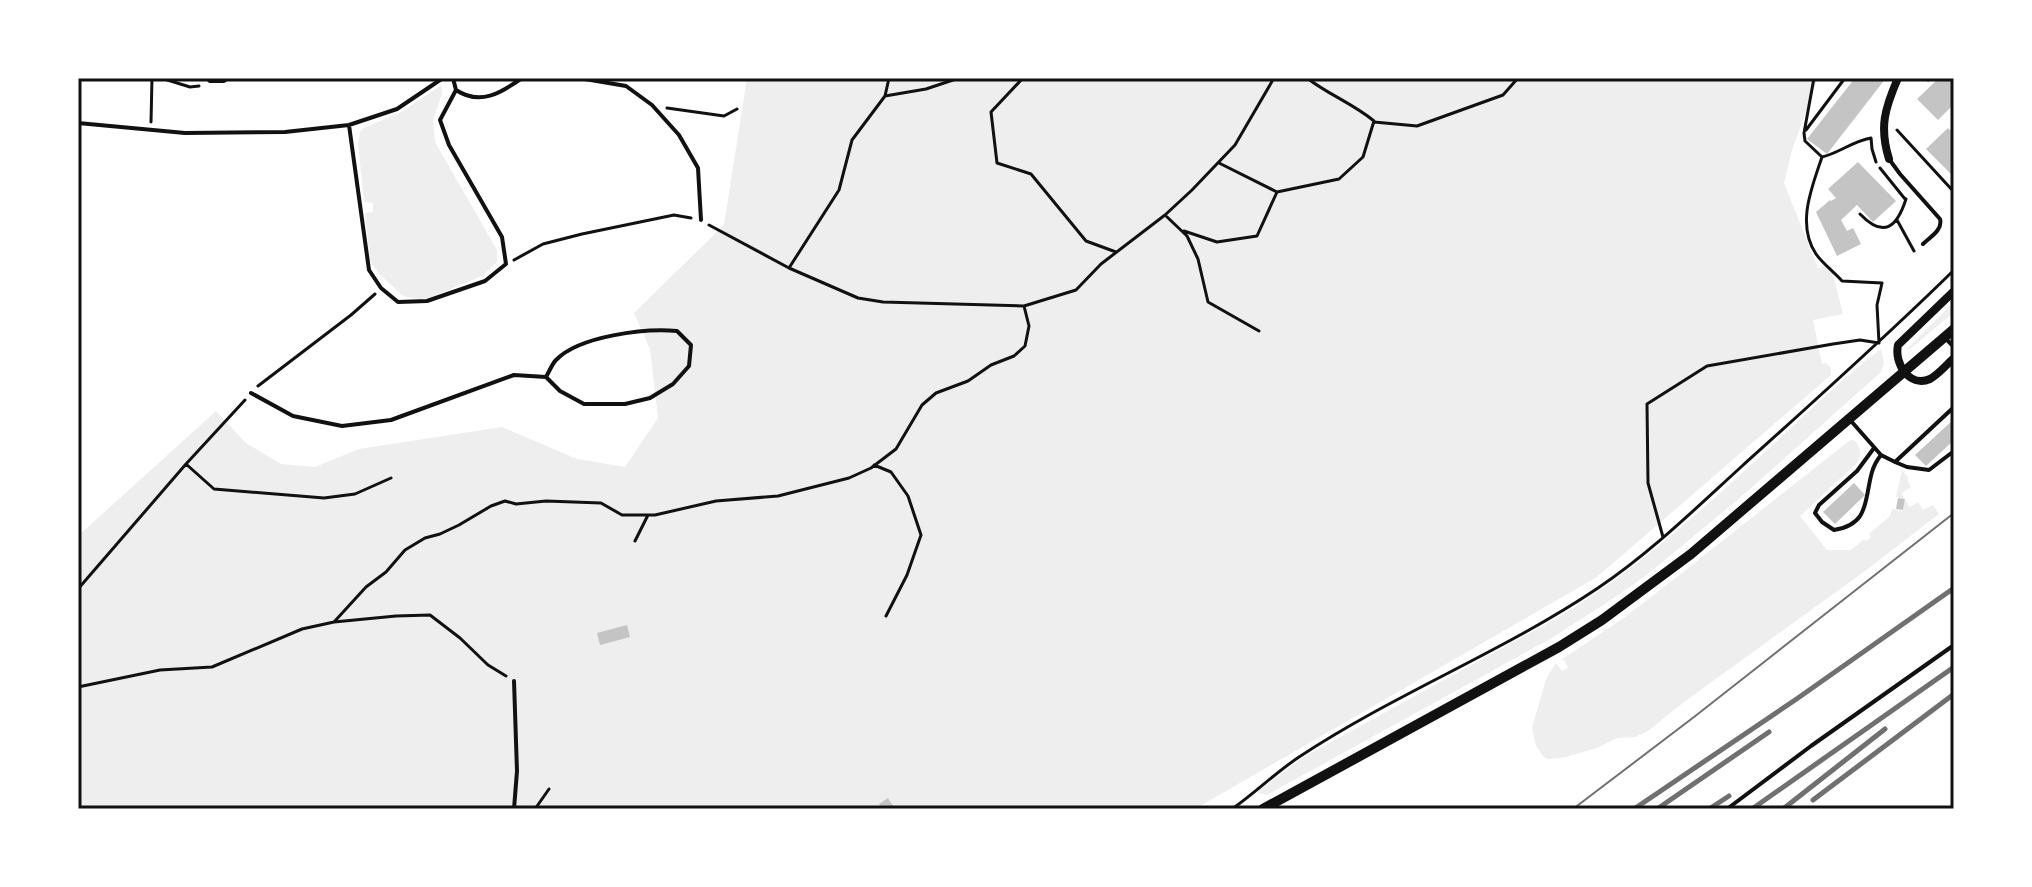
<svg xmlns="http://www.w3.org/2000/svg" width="2032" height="887" font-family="'Roboto Condensed',sans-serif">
<rect width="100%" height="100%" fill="#fff"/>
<path fill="#eee" d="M747 78H1818L1792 150 1784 183 1818 268 1831 266 1843 314 1813 320 1822 364 1826 363 1831 368V375L1597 577 1195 809H78V536L216 411 246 443 281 464 315 467 359 449 502 427 577 459 625 467 658 418 650 349 634 313 724 225Z
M440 86 442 88V94L433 120 435 142 497 250V262L482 276 431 297 421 299 407 297 402 295 380 275 370 261 365 216V213L373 212V203L364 202 358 143 360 132 364 128 403 111Z
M1954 302V312L1910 349H1907Z
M1881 349 1884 363 1881 372 1741 497 1648 574 1605 604 1550 639 1267 795 1259 793 1258 791 1302 758 1557 618C1639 569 1710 503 1780 438 1813 408 1845 376 1881 349Z
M1853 440C1861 445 1862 455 1857 463L1800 516 1827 550H1851L1864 539 1866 541 1871 537 1869 534 1890 516 1892 509 1903 511 1905 499 1896 497 1902 470 1908 477V481L1911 487 1902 493C1903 497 1907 504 1910 507L1918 502 1923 510 1933 505 1939 514 1861 574 1684 702 1648 731 1635 737 1617 738 1597 748 1562 758 1547 759 1543 756 1536 746 1532 727 1547 677 1556 663 1562 671 1568 668 1564 660H1561L1622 619 1659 591 1849 441Z"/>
<path fill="#c4c4c4" d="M1855 78H1886L1827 154 1807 139Z
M1939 78H1954V104L1938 120 1917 99Z
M1948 128 1954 134V177L1926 149Z
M1858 162 1896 201 1873 222 1857 205 1841 220 1847 231 1853 228 1861 244 1837 256 1816 212 1830 200 1831 201 1836 198 1828 189Z
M1954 419V440L1926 466 1915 455Z
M1854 483 1865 495 1835 524 1823 512Z
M1898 498 1905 499 1903 510 1896 509Z
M627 625 630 637 600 645 597 633Z
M888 798 895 809H882L879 804Z"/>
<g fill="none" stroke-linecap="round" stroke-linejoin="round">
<path stroke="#111" stroke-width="3" d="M161 78 190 87 199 86
M1023 78 991 112 997 163 1031 174 1086 241 1116 252
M1814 78 1804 133 1805 141 1822 157C1839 153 1853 141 1871 138
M1926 78 1928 80 1931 78
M885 96 889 78
M667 108 724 116 737 109
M151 122 152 78
M1374 122 1417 126 1503 95 1518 78
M1806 130 1845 78
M1897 130 1954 192
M1871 138 1872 149 1876 162
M1219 163 1277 192 1339 179 1363 157 1374 121C1352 103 1329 95 1307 78
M1880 168 1905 199
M1860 214C1884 239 1897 227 1906 199
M1165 215 1187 236 1198 259 1208 302 1259 331
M1897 220 1914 251
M709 225 789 268 858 298 883 302 1024 306 1076 290 1101 264 1165 215 1192 190 1235 145 1274 78
M1184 231 1217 242 1257 236 1277 192
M514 260 543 244 582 234 674 215 691 218
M789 268 839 190 852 140 885 96 926 89 959 78
M258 386 351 315 375 294
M186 464 214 489 324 498 355 494 391 478
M874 465 891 472 908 496 921 535 907 575 886 616
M1663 537 1648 483 1647 404 1707 366 1833 344 1860 340 1879 343 1877 305 1882 283 1842 281C1834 272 1822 263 1816 254 1796 224 1812 187 1822 157
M635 541 648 515
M78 589 186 464 245 400
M334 622 366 587 386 572 405 550 425 538 440 534 459 525 491 506 505 501 516 504 546 501 601 503 622 515H655L716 501 778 496 849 478 871 468 896 449 922 405 936 393 968 381 991 365 1014 356 1025 346 1029 326 1024 306
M78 687 160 670 212 667 302 629 334 622 396 616 430 615 460 638 488 665 506 676
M535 809 549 789
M1232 809C1255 793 1275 773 1299 757 1394 694 1503 652 1598 588 1650 553 1695 509 1741 467 1813 402 1885 338 1954 270"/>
<path stroke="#111" stroke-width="4" d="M207 78 210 81H224L228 78
M579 78 626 86 652 105 679 135 698 168 701 220
M456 90C480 106 501 93 522 78
M78 123 185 133 285 132 349 125 397 109 443 78
M349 125 369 270 381 288 398 302 427 301 485 281 506 264 502 237 449 145 440 120 456 90 453 78
M1889 159 1900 174 1940 219C1943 230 1930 237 1923 244
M1945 338 1954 347
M251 393 293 416 342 426 391 420 514 375 546 377 560 391 584 404H625L650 398 673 384 689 366 691 345 677 331C645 328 579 336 556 360 552 364 549 372 546 377
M1851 421 1881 455 1895 462 1954 407
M1874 448 1857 471 1819 505 1815 513 1822 522 1834 530C1870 524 1864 500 1872 472 1874 465 1877 460 1881 455
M1895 462 1907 467 1929 470 1954 451
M514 809 517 771 514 681
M1727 809 1811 746 1954 645"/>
<path stroke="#111" stroke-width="8" d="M1889 159C1879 127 1885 108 1898 78
M1954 291 1898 345C1894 363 1909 388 1930 379 1939 374 1947 364 1954 358"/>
<path stroke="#111" stroke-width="10" d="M1263 809 1559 647 1602 620 1691 554 1954 329"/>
<path stroke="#707070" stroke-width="2" d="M1573 809 1694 717 1954 513"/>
<path stroke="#707070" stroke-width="5" d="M1813 800 1954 694
M1634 809 1798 698 1954 588
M1657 809 1769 732
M1709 809 1729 796
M1752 809 1954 667
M1783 809 1885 729"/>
</g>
<rect width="2032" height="887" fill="none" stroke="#ffffff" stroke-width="160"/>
<rect x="80" y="80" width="1872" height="727" fill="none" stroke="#111" stroke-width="3"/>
</svg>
